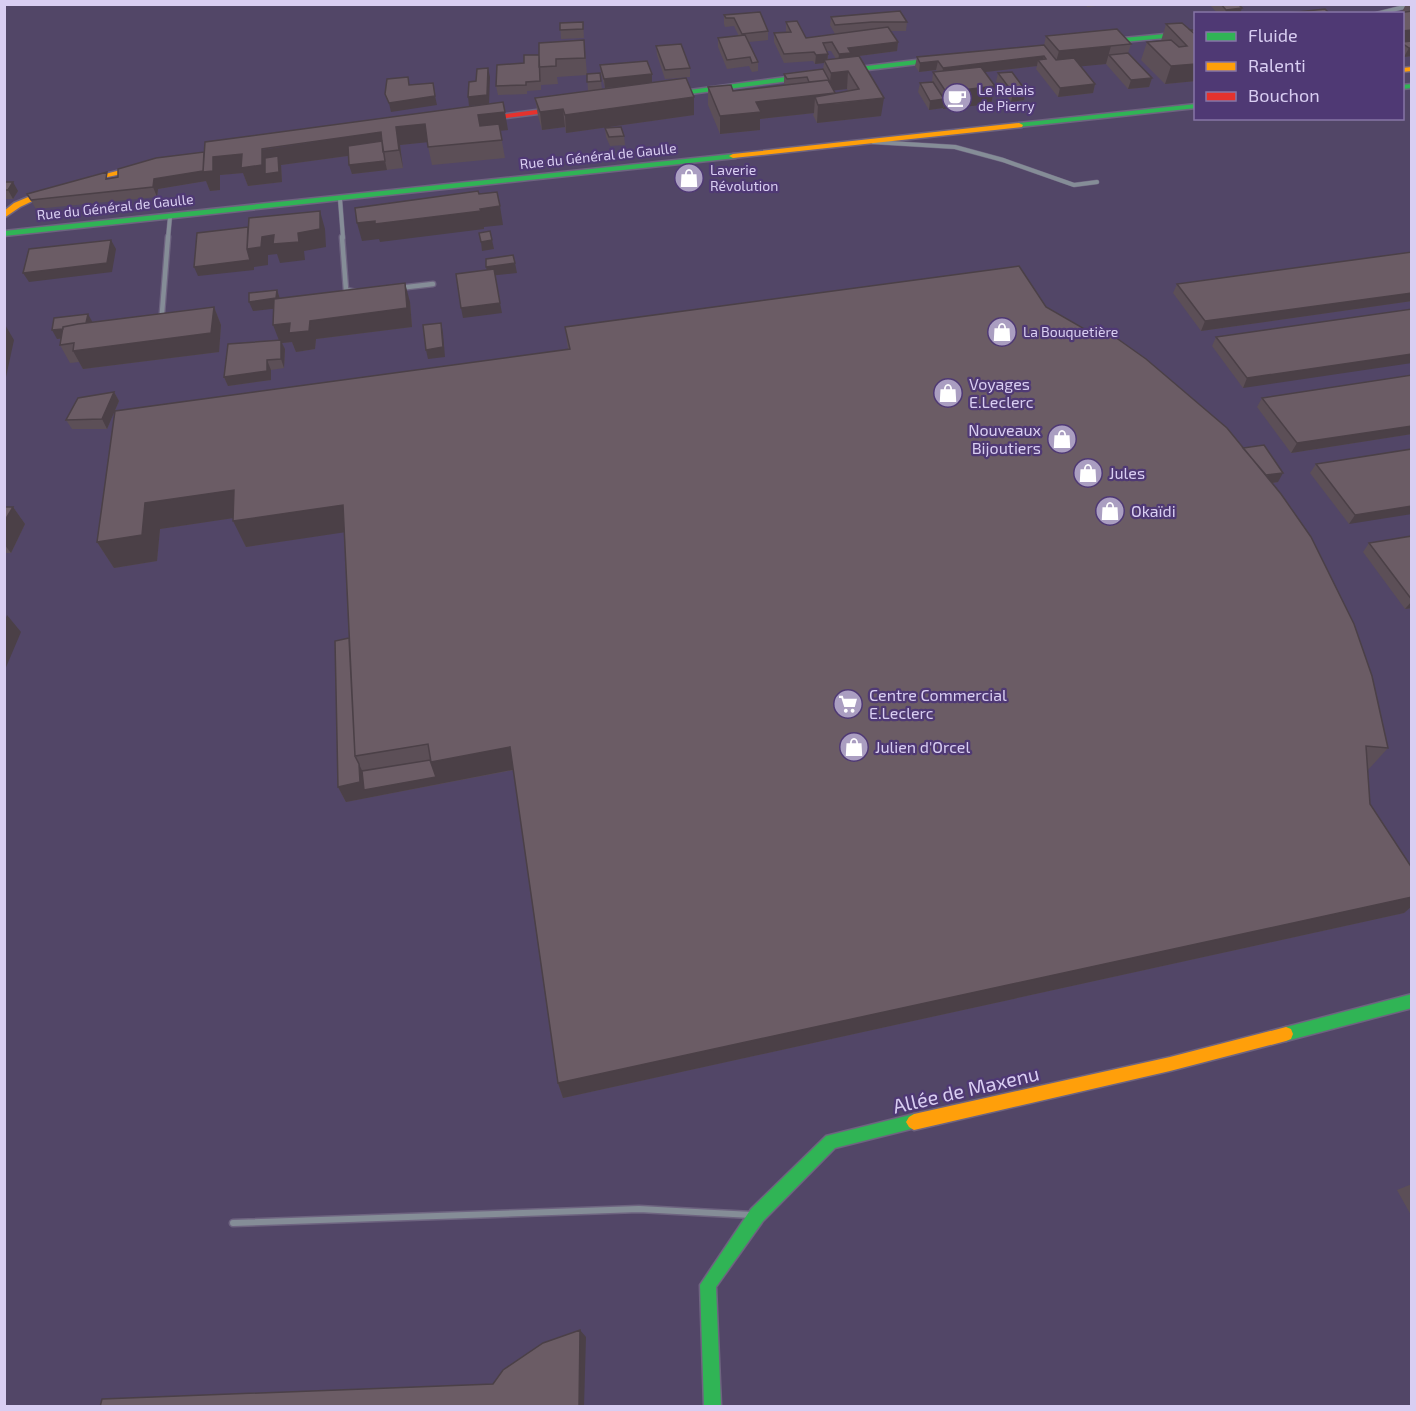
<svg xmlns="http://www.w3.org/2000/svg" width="1416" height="1411" font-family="'Exo 2',sans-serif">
<rect width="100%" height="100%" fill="#524667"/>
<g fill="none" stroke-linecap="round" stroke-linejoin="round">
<g stroke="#6e6480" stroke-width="9">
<path id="lane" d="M233 1223 639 1209 752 1215"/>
</g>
<g stroke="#6e6480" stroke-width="5">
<path id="street-far1" d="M1376 14 1412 5
M873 142 955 147 1003 160 1074 185 1097 182
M340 199 343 238
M168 238 170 217"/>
</g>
<g stroke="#6e6480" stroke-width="7">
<path id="street" d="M342 237 346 290 356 292
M399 288 433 284
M162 313 168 237"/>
</g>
<g stroke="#6e6480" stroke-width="3">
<path id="fast" d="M1196 31V35L1113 43 1110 41 1113 39Z
M932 58 936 60 935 62 851 72 847 70 851 68Z
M801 75 805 77 804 79 675 96 671 94 675 92Z
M1412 84V88L1402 89V85Z
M1196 104V108L1019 127 1015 125 1019 123Z
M733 154H736V158L4 236V231Z
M1412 994V1008L1286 1041 1281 1039 1279 1034 1281 1029 1286 1027Z
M914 1114 919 1117 922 1122 919 1127 835 1148 763 1221 716 1287 721 1406H704L700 1285 751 1209 826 1136Z"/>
</g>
<g stroke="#6e6480" stroke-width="3">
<path id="slow" d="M1412 67V71L1402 72V68Z
M1019 123 1023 125 1022 127 733 158 729 156 733 154Z
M132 167H135V171L94 180 90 178Z
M40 192 47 194 20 207 4 218V211L14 203Z
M1286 1027 1291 1029 1293 1034 1291 1039 1286 1041 1170 1071 914 1130 909 1127 906 1122 909 1117 914 1114 1170 1057Z"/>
</g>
<g stroke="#6e6480" stroke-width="3">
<path id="jam" d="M551 108 555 110 554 112 491 120 487 118 491 116Z"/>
</g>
<use href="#lane" stroke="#858d97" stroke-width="6"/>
<use href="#street-far1" stroke="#858d97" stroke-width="4"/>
<use href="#street" stroke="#858d97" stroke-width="4.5"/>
<use href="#fast" fill="#30b455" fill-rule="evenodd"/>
<use href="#slow" fill="#ff9f0a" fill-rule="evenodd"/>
<use href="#jam" fill="#e5322d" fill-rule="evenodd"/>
</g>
<path fill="#5c4f57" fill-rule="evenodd" d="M1086 4H1112L1087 7Z
M1209 4H1238L1240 14H1218Z
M1406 4H1412V56L1404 57 1402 56V12Z
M760 12 768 31V40L749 42 758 62V71L752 72 749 66 727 69 718 47V38L739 36 734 26 725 27 724 24V15Z
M831 17 907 22 906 31H890L898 42 897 51 851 57 881 116 817 123 813 115 814 113 760 119V130L720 134 708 105V87L733 91 785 85 784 83V74L823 69 824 63 815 64 813 61 784 63 774 42V33L786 32V22L806 38 835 34 830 25ZM827 51H831L836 59 828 60V54ZM847 89 848 91 835 94 834 90Z
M583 22 584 38 561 39 560 23Z
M1182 23 1196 81 1165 84 1141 60 1147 42 1161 41 1166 24Z
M1046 36 1131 44 1128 53 1152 78 1149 87 1128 89 1106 64 1081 66 1095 84 1093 93 1058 97 1036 69 1037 66 984 72 995 86 991 104 943 109 942 108 929 110 918 92 920 83 932 82 933 72H938L936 70 919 72 915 66 917 57 1044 45Z
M584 40 587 74 600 73 602 89 640 84 605 88 601 74 600 65 694 97V115L566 133 565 127 542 130 538 116 535 98 588 91 587 75 557 77 558 84 541 85V82V90L527 91V94L498 95 496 86 524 63 539 55Z
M656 46 690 68V77L665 79 657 55Z
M998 73 1026 91 1024 100 1011 102 996 82Z
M605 128 624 136 625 145 610 146 606 137Z
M508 130 500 131 505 158 432 165 427 142 400 145 403 168 352 174 348 156 281 165 282 182 248 186 243 173 220 175V190L210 191 206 181 158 189 157 197 36 209 27 194 118 177Z
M4 182 18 191 13 199H4Z
M1412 252V301L1201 331 1173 293 1177 284Z
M277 290 280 299 410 302 412 327 316 339 315 349 296 352 292 342 282 343 285 349 284 368 271 370V380L228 386 224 377 279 340 273 308 253 311Z
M214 307 221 325 219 352 83 369 79 362 70 363 60 345 61 339H57L92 322Z
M1046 307 1243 448 1278 482 1272 483 1388 748 1368 770 1370 804 1412 868V906L1404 913 563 1098 558 1083 514 770 346 802 338 787 349 638 344 532 246 547 233 518 160 529 157 561 114 568 97 542 568 349 565 327Z
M1412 309 1243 388 1212 346 1216 337Z
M1412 375V434L1291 453 1257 407 1262 398Z
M114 392 119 401 107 429H72L66 420Z
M1412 449 1349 524 1310 473 1316 464Z
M4 507H13L25 524 11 553H4Z
M1412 536V608L1405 609 1363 552 1369 543Z
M1412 1184V1217L1397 1190Z"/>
<path fill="#4b4047" d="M1242 8 1240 14H1225L1226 10Z
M1412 30V47L1402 43V31Z
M898 42 897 51 851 57 838 63 839 54 848 48Z
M1111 46 1106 64 1054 69 1059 51Z
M1409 48H1412V56L1404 57Z
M828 54 827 63 824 60V63L815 64 816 55Z
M1044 56 1042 65 1038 60 1037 66 942 77 943 68Z
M938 61 936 70 919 72 920 63Z
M1196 64V81L1165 84 1171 66Z
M488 68 490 77 489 104 469 106 468 97Z
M848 71 847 89 829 91 831 73Z
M652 74V83L605 88 604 79Z
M1152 78 1149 87 1128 89 1131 80Z
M1095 84 1093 93 1058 97 1060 88Z
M995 86 991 104 943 109 946 92Z
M1026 91 1024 100 1011 102 1013 93Z
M835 93 834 104 884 98 881 116 817 123 818 105 815 97 814 113 760 119V130L720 134V116L756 102Z
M435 96 437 105 391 112 389 103Z
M694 97V115L566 133 565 115Z
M944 99 943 108 929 110 930 101Z
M563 109 565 127 542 130 540 112Z
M505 112 508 130 481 133 478 115Z
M425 124 429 142 400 145 403 168 399 150 396 127Z
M381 132 384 151 281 165 282 182 248 186 243 173 220 175V190L210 191 206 181 158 189 157 197 153 187 154 179 213 157Z
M385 161 387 170 352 174 349 165Z
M13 182 18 191 13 199 8 190Z
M500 206 503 225 484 227V229L380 242 379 239 362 241 357 223Z
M320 211 325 229 326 247 304 251 305 260 280 263 277 254 268 255V265L254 267V270L198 276 194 267 247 249 262 237 298 233Z
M111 240 116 249 112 272 29 282 23 273Z
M492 240 494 249 482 251 481 242Z
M515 263 517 273 488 276 486 267Z
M405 283 410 302 412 327 316 339 315 349 296 352 292 342 282 343 285 349 284 368 281 359 280 343 273 325 310 321Z
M277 290 280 299V308L253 311 249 302Z
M1412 293V301L1201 331 1205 321Z
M500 303 502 313 463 318 461 308Z
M214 307 221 325 219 352 83 369 73 351Z
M88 314 93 323 91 335 57 339 52 330Z
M4 323 14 340 6 377H4Z
M441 323 443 333 445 357 428 359 426 350Z
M1412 354V363L1243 388 1247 378Z
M267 360 271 370V380L228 386 224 377Z
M114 392 119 401 107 429 102 419Z
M1412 426V434L1291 453 1297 443Z
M1283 473 1278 482 1258 485 1263 476Z
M234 490 247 516 160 529 157 561 114 568 97 542 145 503Z
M343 505 353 531 246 547 233 521Z
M1412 506V514L1349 524 1355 515Z
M13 507 25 524 11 553 4 544V522Z
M1412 601V608L1405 609Z
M7 615 21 632 4 672V622Z
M510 747 517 769 346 802 338 787 359 764 366 779 431 762Z
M1412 897V906L1404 913 563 1098 558 1083Z
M580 1330 586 1337 584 1407H579Z"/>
<path fill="#6b5c65" stroke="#4b4047" stroke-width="1.5" d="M1221 4H1238L1242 8 1226 10Z
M1325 9 1330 14H1279Z
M900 11 907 22H872L835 25 831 17Z
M1412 11V30L1402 31V14H1391Z
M760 12 768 31 742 34 734 18H726L724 15Z
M797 21 806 38 888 27 898 42 848 48 851 53 839 54 832 42 823 43 828 54 816 55 814 52 784 54 774 33 791 32 786 22Z
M583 22V29L560 30V23Z
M1182 23 1196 35V64L1171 66 1147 42 1171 40 1179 47 1187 46 1166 24Z
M1117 29 1131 44 1059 51 1046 36Z
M1190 30H1196V35Z
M745 35 758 62 752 63 750 57 727 60 718 38Z
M584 40 585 58 556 59V66L539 67V43Z
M1412 41V48H1409L1402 43V42Z
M681 44 690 68 665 70 656 46Z
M1044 45 1056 60 1074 58 1095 84 1060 88 1038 60 1046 59 1044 56 943 68 938 61 920 63 917 57Z
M1128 53 1152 78 1131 80 1109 55Z
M524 55H539L540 81 526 82V85L496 86 497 65 524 63Z
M859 56 884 98 818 105 815 97 859 89 848 71 831 73 824 60Z
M647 61 652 74 604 79 600 65Z
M981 67 995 86 946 92 933 72Z
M488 68 487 95 468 97 469 82 476 81 477 69Z
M823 69 830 82H829L828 80 809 82 807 77 787 79 784 74Z
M1012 72 1026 91 1013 93 998 73Z
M600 73 601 81 587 82V74Z
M408 77 409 85 433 83 435 96 389 103 385 94 387 79Z
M686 78 694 97 565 115 563 109 540 112 535 98Z
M828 80 835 93 756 102 761 112 720 116 708 87 731 85 733 91Z
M933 82 944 99 930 101 920 83Z
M503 102 505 112 478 115 480 126 499 124 502 140 428 147 425 124 396 127 399 150 383 152 381 132 262 149V165L241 168 242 154 213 157V171L203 172 205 142Z
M621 127 624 136 609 137 605 128Z
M382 141 385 161 349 165 348 146Z
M204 152 203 171 154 179 153 187 31 200 27 194 107 172 106 179 118 177V169L156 158Z
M278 156 279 172 265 174V158Z
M4 182H13L8 190H4Z
M478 191 479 194 497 192 500 206 480 209 481 211 375 224V221L357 223 355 208Z
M320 211V229L298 233 299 242 273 244 274 235 262 237 261 247 247 249 249 218Z
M248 227 247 249 250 260 194 267 197 233Z
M490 231 492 240 481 242 479 233Z
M111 240 107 263 23 273 29 249Z
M1412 252V293L1205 321 1177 284Z
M513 255 515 263 486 267V259Z
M1019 266 1046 307 1086 330 1098 325 1146 359 1227 428 1281 494 1311 537 1354 624 1372 676 1388 748 1366 746 1370 804 1412 868V897L558 1083 510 747 431 762 428 744 355 756 343 505 233 521 234 490 145 503 142 535 97 542 115 411 570 349 565 327Z
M494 269 500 303 461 308 456 274Z
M405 283 407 308 310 321 309 331 289 333 290 323 273 325 274 299Z
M277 290 276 298 249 302V293Z
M214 307 211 333 73 351 74 343 60 345 63 327 78 324Z
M1412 309V354L1247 378 1216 337Z
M88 314 86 323 78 324 63 327V329L52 330 54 318Z
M441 323 443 347 426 350 423 325Z
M281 340V359L267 360V371L224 377 228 344Z
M1412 375V426L1297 443 1262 398Z
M114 392 102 419 66 420 78 398Z
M1264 445 1283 473 1266 475 1243 448Z
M1412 449V506L1355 515 1316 464Z
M4 507H13L4 522Z
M1412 536V600L1369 543Z
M349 638 355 756 359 764 360 782 338 787 335 641Z
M430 760 436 777 364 790 362 771Z
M580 1330 579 1407H100L102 1399 493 1384 503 1370 543 1343Z"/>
<defs>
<g id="cafe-disc" transform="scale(1.5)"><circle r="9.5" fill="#aa9ec1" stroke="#4f3974"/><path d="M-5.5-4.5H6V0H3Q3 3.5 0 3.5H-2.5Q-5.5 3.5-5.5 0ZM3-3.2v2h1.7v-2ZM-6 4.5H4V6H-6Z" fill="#fff"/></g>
<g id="shop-disc" transform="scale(1.5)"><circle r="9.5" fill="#aa9ec1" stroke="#4f3974"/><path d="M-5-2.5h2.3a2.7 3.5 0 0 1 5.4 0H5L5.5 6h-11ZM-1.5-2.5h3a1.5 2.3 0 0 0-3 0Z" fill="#fff"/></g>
<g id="supermarket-disc" transform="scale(1.5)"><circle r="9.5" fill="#aa9ec1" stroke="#4f3974"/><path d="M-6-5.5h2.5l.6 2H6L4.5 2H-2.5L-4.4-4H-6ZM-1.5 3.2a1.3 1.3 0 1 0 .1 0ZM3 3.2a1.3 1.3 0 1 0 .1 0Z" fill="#fff"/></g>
</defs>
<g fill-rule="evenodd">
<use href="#cafe-disc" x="957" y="98"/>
<use href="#shop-disc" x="689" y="178"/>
<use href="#shop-disc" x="1002" y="332"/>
<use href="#shop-disc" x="948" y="393"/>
<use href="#shop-disc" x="1062" y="439"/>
<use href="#shop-disc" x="1088" y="473"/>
<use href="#shop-disc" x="1110" y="511"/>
<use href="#supermarket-disc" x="848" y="704"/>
<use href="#shop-disc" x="854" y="747"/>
</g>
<g text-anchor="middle" stroke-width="4.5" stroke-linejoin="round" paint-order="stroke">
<g font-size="14" fill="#d9cef2" stroke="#4f3974" text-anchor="start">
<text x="978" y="95">Le Relais<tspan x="978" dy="16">de Pierry</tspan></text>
<text x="710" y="175">Laverie<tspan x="710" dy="16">Révolution</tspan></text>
<text x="1023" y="337">La Bouquetière</text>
</g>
<g font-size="14" fill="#d9cef2" stroke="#4f3974">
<text transform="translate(598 156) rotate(-6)" y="5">Rue du Général de Gaulle</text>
<text transform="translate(115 207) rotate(-6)" y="5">Rue du Général de Gaulle</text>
</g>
<g font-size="16" fill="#d9cef2" stroke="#4f3974" text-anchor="start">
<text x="969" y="390">Voyages<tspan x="969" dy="18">E.Leclerc</tspan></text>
<text x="1041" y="436" text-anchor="end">Nouveaux<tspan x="1041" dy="18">Bijoutiers</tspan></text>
<text x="1109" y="479">Jules</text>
<text x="1131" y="517">Okaïdi</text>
<text x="869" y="701">Centre Commercial<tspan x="869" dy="18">E.Leclerc</tspan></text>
<text x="875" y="753">Julien d'Orcel</text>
</g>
<g font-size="20" fill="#d9cef2" stroke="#4f3974">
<text transform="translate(966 1090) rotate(-13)" y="7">Allée de Maxenu</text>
</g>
</g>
<rect width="1416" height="1411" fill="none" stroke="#d9cef2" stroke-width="12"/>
<rect x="1194" y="12" width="210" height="108" fill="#4f3974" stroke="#8675a6" stroke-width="1.5"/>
<rect x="1206" y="32" width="30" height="9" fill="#30b455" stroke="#8675a6" stroke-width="1.5"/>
<text x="1248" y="42" font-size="18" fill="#d9cef2">Fluide</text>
<rect x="1206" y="62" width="30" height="9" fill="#ff9f0a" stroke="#8675a6" stroke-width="1.5"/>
<text x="1248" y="72" font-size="18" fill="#d9cef2">Ralenti</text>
<rect x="1206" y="92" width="30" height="9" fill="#e5322d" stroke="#8675a6" stroke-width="1.5"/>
<text x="1248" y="102" font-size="18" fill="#d9cef2">Bouchon</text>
</svg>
